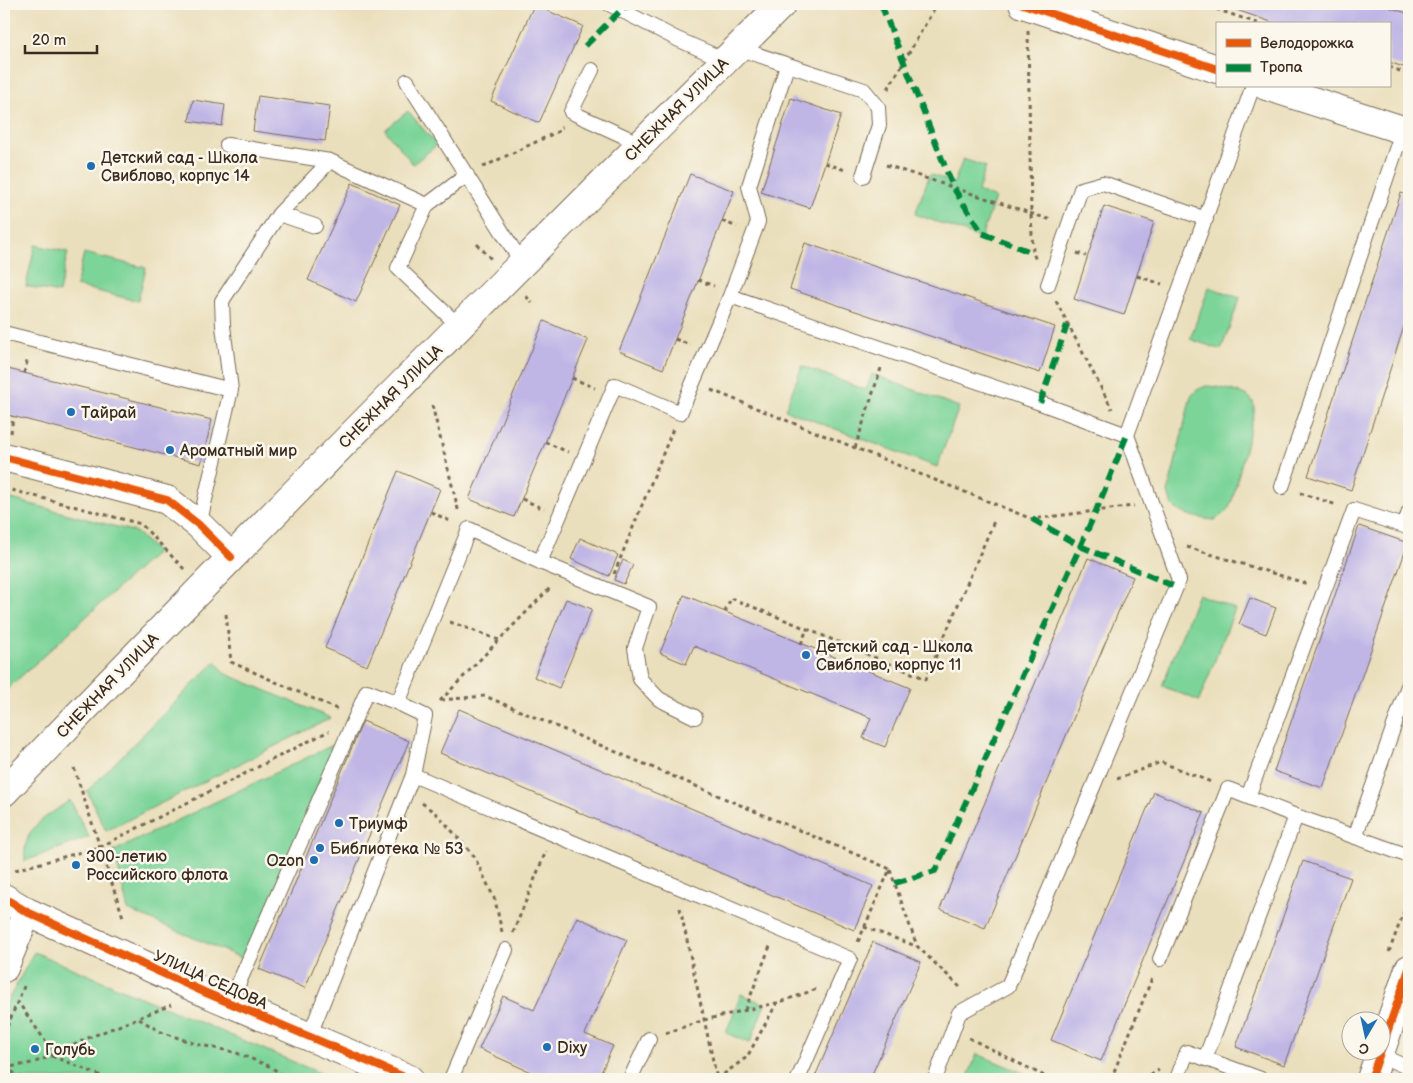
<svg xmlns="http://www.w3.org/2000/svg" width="1413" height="1083" font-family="'Balsamiq Sans',sans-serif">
<rect width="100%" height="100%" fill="#fbf7ec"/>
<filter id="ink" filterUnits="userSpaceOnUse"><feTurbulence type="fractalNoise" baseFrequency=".02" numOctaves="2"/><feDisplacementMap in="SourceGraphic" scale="10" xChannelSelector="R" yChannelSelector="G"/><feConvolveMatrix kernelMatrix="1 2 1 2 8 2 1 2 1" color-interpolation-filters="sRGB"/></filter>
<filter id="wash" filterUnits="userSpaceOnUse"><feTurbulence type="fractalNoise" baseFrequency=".0096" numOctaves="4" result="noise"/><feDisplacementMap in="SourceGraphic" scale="20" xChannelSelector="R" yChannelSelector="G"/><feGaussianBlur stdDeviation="1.12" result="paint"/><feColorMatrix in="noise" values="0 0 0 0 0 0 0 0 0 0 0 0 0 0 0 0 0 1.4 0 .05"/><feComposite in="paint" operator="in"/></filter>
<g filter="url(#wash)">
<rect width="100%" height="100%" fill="#eadfbc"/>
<path fill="#7cd499" stroke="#5c7f5c" d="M408 111 437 145 413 164 385 130Z
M963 159 986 167 978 191 995 198 981 238 915 214 930 174 954 183Z
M35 245 68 252 59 293 26 286Z
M84 253 146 268 138 301 76 286Z
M1209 287 1240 298 1221 350 1190 339Z
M802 366 866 390 872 374 959 407 937 467 785 410Z
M1206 386C1215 386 1245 392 1251 399 1255 404 1254 409 1254 414L1232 501 1228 510 1215 520C1204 519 1184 516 1175 508 1170 504 1170 498 1168 492L1191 396 1197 390Z
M4 497 136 532 157 552 4 692Z
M1198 594 1235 609 1199 701 1162 686Z
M216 661 224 673 331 718 106 831 87 791Z
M339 742 246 960 128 910 114 851Z
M70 800 89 837 25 861C22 826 46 818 70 800Z
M34 952 334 1079H4V1008Z
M741 994 765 1004 750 1043 726 1033Z
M977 1054 1038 1079H967Z"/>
<g id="blocks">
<path fill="#c0b6e6" d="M1219 4H1380L1409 14V69L1389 62V24H1277Z
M534 5 583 26 539 123 491 101Z
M258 96 330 106 325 141 253 131Z
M791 98 841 115 810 208 761 192Z
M193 100 225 105 222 126 189 121Z
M690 174 734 191 663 369 619 351Z
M352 183 400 205 356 302 308 280Z
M1401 193 1409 196V311L1351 490 1308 476Z
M1104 206 1154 222 1124 315 1074 299Z
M805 243 1055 327 1040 373 790 289Z
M544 321 588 340 514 517 469 499Z
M4 368 212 420 201 464 4 414Z
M398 471 440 489 367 666 325 648Z
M1359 526 1408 543 1323 788 1274 771Z
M580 538 618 555 609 576 571 559Z
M1088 558 1133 577 985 928 940 909Z
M623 560 633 565 624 584 614 580Z
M684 595 910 688 885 747 863 738 871 718 694 646 686 664 660 653Z
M1250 598 1276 608 1266 634 1239 624Z
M566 599 592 609 559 688 534 677Z
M459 709 873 886 854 930 440 753Z
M363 721 409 741 305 988 259 969Z
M1154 792 1204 813 1101 1061 1051 1040Z
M1303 861 1351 878 1284 1065 1236 1047Z
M577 917 627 940 585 1034 613 1046 598 1079H546L479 1049 503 996 534 1010Z
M873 942 921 962 870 1079H814Z"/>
</g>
</g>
<g filter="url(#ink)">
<use href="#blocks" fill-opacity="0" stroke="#786955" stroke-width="1"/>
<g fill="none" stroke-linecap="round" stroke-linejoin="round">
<g stroke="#786955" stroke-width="16">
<path id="service" d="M609 4 677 39 725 60
M737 48 864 90 878 107 879 125 863 176
M592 70 571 112 641 144
M407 81 522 263
M227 145 330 161
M427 205 398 268 459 326
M279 214 315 226
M1048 285 1081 189 1103 183 1206 219
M730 296 758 222 749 186 787 66
M4 333 231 390 199 525
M231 390 223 326 222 301 279 214 330 161 427 205 467 175
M1282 487 1403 129
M1409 512 1404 526 1354 510 1248 797 1296 816 1409 856
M540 562 649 607 635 648 640 679 659 699 695 717
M413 775 850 959 798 1079
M1355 837 1409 683
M1160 959 1228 789 1248 797
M230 1003 367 691 398 703
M309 1037 413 775 425 716 398 703 469 529 540 562 615 385 680 413 730 296 1040 403 1127 435
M1379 1055 1409 1068
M1205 1059 1296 816
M451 1079 506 950
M630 1079 649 1039
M935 1079 959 1013 1008 986 1093 787 1179 580 1127 435 1253 86
M1177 1079 1187 1052 1261 1079"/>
</g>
<g stroke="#786955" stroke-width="30">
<path id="minor" d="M1023 4 1217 69
M1266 86 1409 132
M4 457 167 500 199 525 231 557
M4 898 27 912 204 992 409 1079
M4 968 27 912
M1371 1079 1409 969"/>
</g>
<g stroke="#786955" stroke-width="30">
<path id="secondary" d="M4 792C259 526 520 264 782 4"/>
</g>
<path stroke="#786955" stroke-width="3" stroke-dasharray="4 4" stroke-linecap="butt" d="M1201 4 1260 24
M1400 4 1409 7
M1028 31 1031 214 1033 253 1036 260
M1389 67 1409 74
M888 89 937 4
M825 163 845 170
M886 165 1051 220
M483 167 559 131 562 127
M722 221 737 227
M477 244 492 260
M1077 253 1086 256
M1137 276 1162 284
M698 280 714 286
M526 296 532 303
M1056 301 1112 409
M675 339 690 345
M24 373 28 358
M572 378 595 388
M711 390 1032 519 1134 506
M432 405 459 513
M11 433 13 416
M545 442 568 452
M855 448 881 368
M4 488 141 524 185 570
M1300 493 1337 505
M522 499 544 509
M431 512 452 522
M1187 547 1308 584
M614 574 673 429
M725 612 731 598 807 629
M226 614 231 662 339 710
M450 622 499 640 551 587
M801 644 807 629 926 679 995 519
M1403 665 1409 647
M872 672 878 659
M441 700 485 696 890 869 858 942
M440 701 499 640
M74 768 123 917
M1117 779 1161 762 1211 782
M422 803 439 816 474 856 495 900 502 932
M15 870 100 847 329 731
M890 870 917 946 962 989
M680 908 717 1079
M864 927 916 946
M513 933 546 851
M1389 952 1409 898
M745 1010 770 946
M139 1019 161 1032 196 1044 234 1052 269 1066 289 1079
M666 1033 704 1020 776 1003
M4 1034 25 984
M969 1038 1050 1079
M52 1056 88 1038 171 1005
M52 1056 109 1079
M5 1067 23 1079
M4 1068 32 1063 52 1056 48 1045 18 1002
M717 1079 747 1057 777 1003 817 989
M1111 1079 1153 976
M1143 1079 1159 1070"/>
<use href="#service" stroke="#fff" stroke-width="14"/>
<use href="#minor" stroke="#fff" stroke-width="28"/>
<use href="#secondary" stroke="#fff" stroke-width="28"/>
<path stroke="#00873e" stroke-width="6" stroke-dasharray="12 6" stroke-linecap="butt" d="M881 4 953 187 982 233 1033 253
M585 46 621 10 632 4
M1040 403 1067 325
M1032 519 1080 546 1176 587
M895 883 935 871 1096 511 1127 435"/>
<g stroke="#fbf7ec" stroke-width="11">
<path id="cycleway" d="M1023 4 1217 69
M4 457 167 500 199 525 231 557
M4 898 27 912 204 992 409 1079
M1371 1079 1409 969"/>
</g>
<use href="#cycleway" stroke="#e8590c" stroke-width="8"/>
</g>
</g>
<g fill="#1f6fb2" stroke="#fbf7ec" stroke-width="2">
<circle cx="91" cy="166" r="5"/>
<circle cx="71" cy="412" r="5"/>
<circle cx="170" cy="450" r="5"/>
<circle cx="806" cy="655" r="5"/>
<circle cx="339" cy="823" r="5"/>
<circle cx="320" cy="848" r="5"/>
<circle cx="314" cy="860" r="5"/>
<circle cx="76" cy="865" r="5"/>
<circle cx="547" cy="1047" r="5"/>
<circle cx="35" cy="1049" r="5"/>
</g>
<g text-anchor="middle" stroke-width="5" stroke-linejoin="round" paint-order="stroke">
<g font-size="16" fill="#3b2a1e" stroke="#fbf7ec">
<text transform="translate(676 109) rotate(-45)" y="6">СНЕЖНАЯ УЛИЦА</text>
<text transform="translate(390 396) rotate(-45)" y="6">СНЕЖНАЯ УЛИЦА</text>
<text transform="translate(107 685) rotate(-46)" y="6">СНЕЖНАЯ УЛИЦА</text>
<text transform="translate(211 979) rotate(24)" y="6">УЛИЦА СЕДОВА</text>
</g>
<g font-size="16" fill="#3b2a1e" stroke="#fbf7ec" text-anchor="start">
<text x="101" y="163">Детский сад - Школа<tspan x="101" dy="18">Свиблово, корпус 14</tspan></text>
<text x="81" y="418">Тайрай</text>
<text x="180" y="456">Ароматный мир</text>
<text x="816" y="652">Детский сад - Школа<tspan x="816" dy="18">Свиблово, корпус 11</tspan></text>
<text x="349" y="829">Триумф</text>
<text x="330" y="854">Библиотека № 53</text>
<text x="86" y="862">300-летию<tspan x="86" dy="18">Российского флота</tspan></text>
<text x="304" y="866" text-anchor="end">Ozon</text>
<text x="557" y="1053">Dixy</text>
<text x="45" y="1055">Голубь</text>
</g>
</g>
<rect width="1413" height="1083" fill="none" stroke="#fbf7ec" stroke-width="20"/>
<rect x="1216" y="22" width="175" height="65" fill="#fbf7ec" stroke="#aea59a"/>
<rect x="1226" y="39" width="25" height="8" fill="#e8590c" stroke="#aea59a"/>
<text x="1260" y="48" font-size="15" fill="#3b2a1e">Велодорожка</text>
<rect x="1226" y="64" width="25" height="8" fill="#00873e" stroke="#aea59a"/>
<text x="1260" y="72" font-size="15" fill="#3b2a1e">Тропа</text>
<g transform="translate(1366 1036) rotate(189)"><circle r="24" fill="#fbf7ec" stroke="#aea59a"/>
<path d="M0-4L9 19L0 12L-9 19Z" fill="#1f6fb2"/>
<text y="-8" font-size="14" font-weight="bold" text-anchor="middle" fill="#3b2a1e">С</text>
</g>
<path d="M25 45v8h72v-8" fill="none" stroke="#3b2a1e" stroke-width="2.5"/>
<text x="32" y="45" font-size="15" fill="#3b2a1e" stroke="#fbf7ec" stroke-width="4" paint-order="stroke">20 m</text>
</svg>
